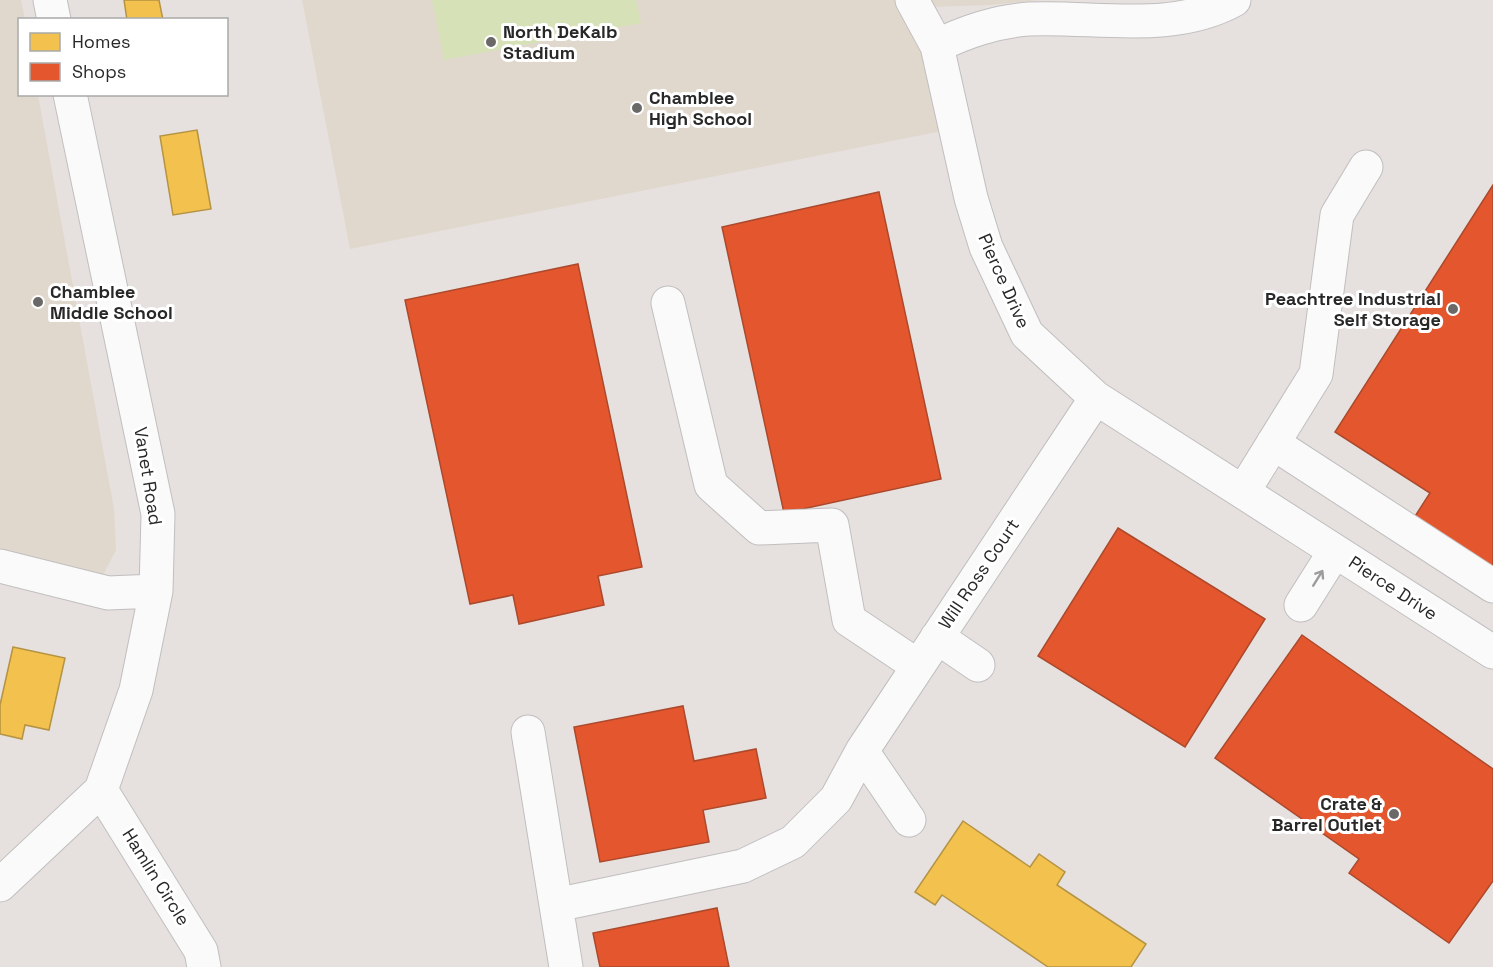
<svg xmlns="http://www.w3.org/2000/svg" width="1493" height="967" font-family="'Space Grotesk',sans-serif">
<rect width="100%" height="100%" fill="#e6e1de"/>
<path fill="#e0d8cd" d="M0 0H21L25 19 20 20V94L38 95 114 509 116 550 103 575 0 549Z
M302 0H1040L990 5 931 7 957 128 350 249Z"/>
<path fill="#d6e1b8" d="M432 0H636L641 23 444 60Z"/>
<path fill="#f2c14e" stroke="#b59343" stroke-width="1.5" d="M124 0H159L163 20H127Z
M197 130 211 209 173 215 160 136Z
M13 647 65 658 49 730 25 725 22 739 0 734V705Z
M963 821 1030 867 1039 854 1065 872 1057 885 1146 944 1131 967H1048L942 895 935 905 915 892Z"/>
<path fill="#e4572e" stroke="#ac492c" stroke-width="1.5" d="M1493 185V577L1410 524 1430 493 1335 432Z
M879 192 941 479 784 513 722 227Z
M578 264 642 567 598 576 604 605 519 624 513 595 470 604 405 300Z
M1118 528 1265 619 1185 747 1038 656Z
M1302 635 1493 769V881L1449 943 1349 873 1359 859 1215 758Z
M683 706 694 761 756 749 766 798 703 810 709 842 600 862 574 727Z
M717 908 729 967H600L593 933Z"/>
<g fill="none" stroke-linecap="round" stroke-linejoin="round">
<g stroke="#c0bebf" stroke-width="35">
<path id="minor" d="M50 0 54 20
M912 0 937 46 971 198 986 247 1027 334 1096 398 1493 652
M937 46C964 32 998 21 1029 19 1097 16 1172 34 1234 0
M668 303 711 485 759 528 832 525 849 620 918 666
M1273 443 1493 586
M1243 492 1316 374 1337 215 1366 167
M0 566 108 593 156 591
M1301 605 1335 551
M937 637 978 665
M528 732 566 967
M862 751 909 820
M101 790 201 951 204 967
M0 885 101 790 136 690 156 591 158 514 70 94
M556 905 743 866 793 842 836 799 862 751 1096 398"/>
</g>
<use href="#minor" stroke="#fbfafa" stroke-width="33"/>
</g>
<defs><path id="oneway-shaft" d="M-6 0H5M1.5-3L5.5 0L1.5 3" fill="none" stroke-width="1.6" stroke-linecap="round" stroke-linejoin="round" transform="scale(1.5)"/></defs>
<use stroke="#9c9c9c" href="#oneway-shaft" transform="translate(1318 578) rotate(-58)"/>
<g fill="#6a6968" stroke="#fff" stroke-width="2">
<circle cx="491" cy="42" r="6"/>
<circle cx="637" cy="108" r="6"/>
<circle cx="38" cy="302" r="6"/>
<circle cx="1453" cy="309" r="6"/>
<circle cx="1394" cy="814" r="6"/>
</g>
<g text-anchor="middle" stroke-width="6" stroke-linejoin="round" paint-order="stroke">
<g font-size="18" font-weight="bold" fill="#282828" stroke="#fff" text-anchor="start">
<text x="503" y="38">North DeKalb<tspan x="503" dy="21">Stadium</tspan></text>
<text x="649" y="104">Chamblee<tspan x="649" dy="21">High School</tspan></text>
<text x="50" y="298">Chamblee<tspan x="50" dy="21">Middle School</tspan></text>
<text x="1441" y="305" text-anchor="end">Peachtree Industrial<tspan x="1441" dy="21">Self Storage</tspan></text>
<text x="1382" y="810" text-anchor="end">Crate &amp;<tspan x="1382" dy="21">Barrel Outlet</tspan></text>
</g>
<g font-size="18" fill="#282828" stroke="#fff">
<text transform="translate(1004 281) rotate(66)" y="6">Pierce Drive</text>
<text transform="translate(148 476) rotate(81)" y="6">Vanet Road</text>
<text transform="translate(979 574) rotate(-56)" y="6">Will Ross Court</text>
<text transform="translate(1393 588) rotate(33)" y="6">Pierce Drive</text>
<text transform="translate(156 877) rotate(58)" y="6">Hamlin Circle</text>
</g>
</g>
<rect x="18" y="18" width="210" height="78" fill="#ffffff" stroke="#a9a9a9" stroke-width="1.5"/>
<rect x="30" y="33" width="30" height="18" fill="#f2c14e" stroke="#a9a9a9" stroke-width="1.5"/>
<text x="72" y="48" font-size="18" fill="#282828">Homes</text>
<rect x="30" y="63" width="30" height="18" fill="#e4572e" stroke="#a9a9a9" stroke-width="1.5"/>
<text x="72" y="78" font-size="18" fill="#282828">Shops</text>
</svg>
